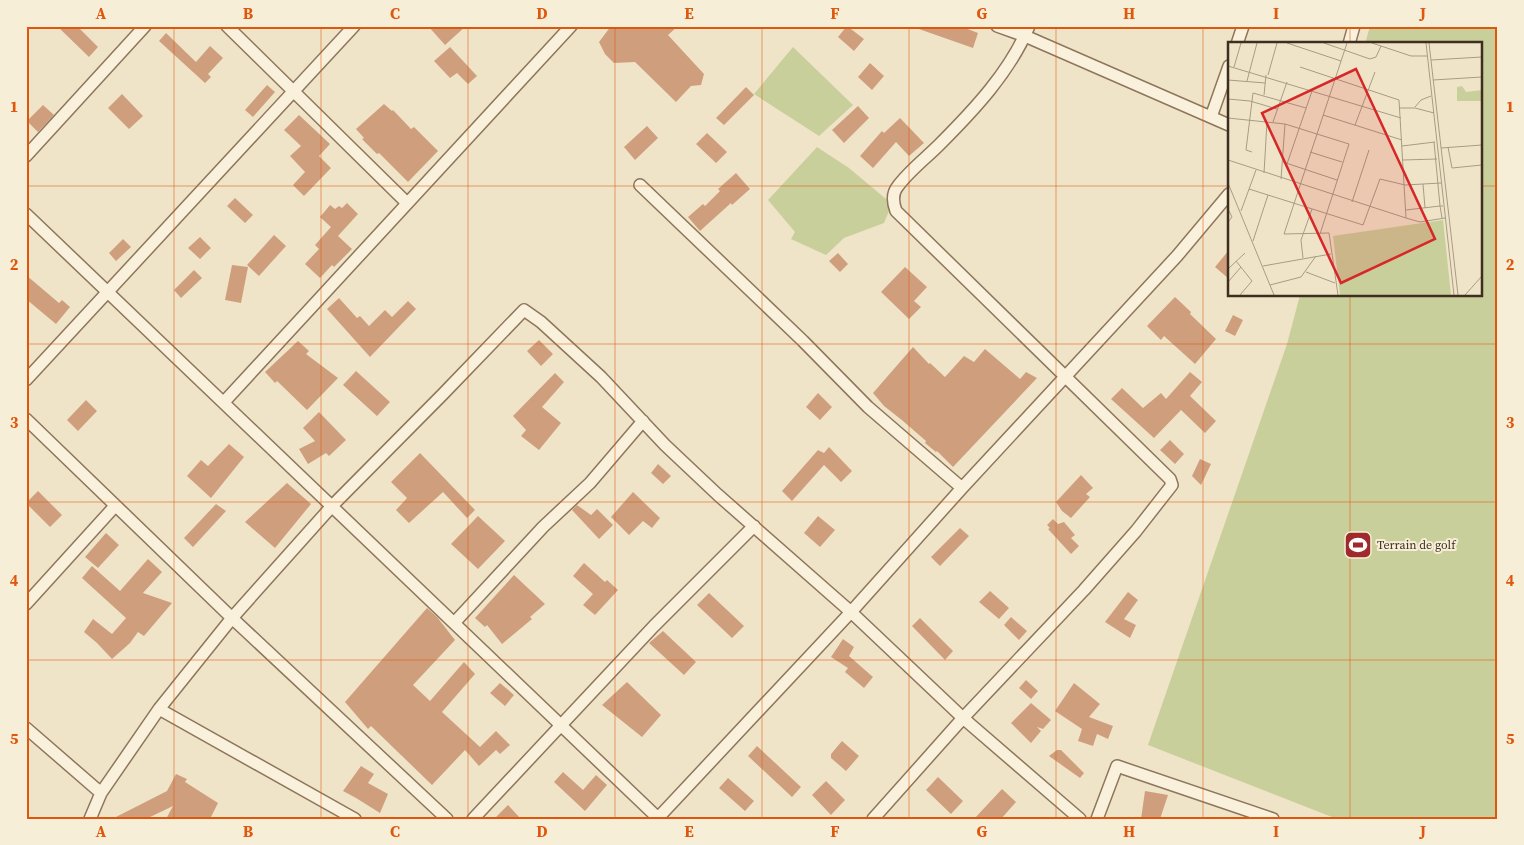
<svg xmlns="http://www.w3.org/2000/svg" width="1524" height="845" font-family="'Source Serif 4',serif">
<rect width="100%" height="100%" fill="#f0e4c8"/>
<path fill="#c9cf9b" d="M1370 26H1498V819H1337L1148 745 1287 344 1300 295H1480V44H1365Z
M793 47 853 105 819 136 754 94Z
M817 147 849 168 892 204 884 223 844 238 826 255 791 239 795 232 768 200Z"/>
<path fill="#cf9f7d" d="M57 26H77L98 47 89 57Z
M428 26H466L445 45Z
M611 26H678L668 35 704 74 701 85 691 86 676 102 635 62 614 63 605 54 599 42Z
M847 26 864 39 854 51 838 37Z
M917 26H960L978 33 973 48 916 28Z
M166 33 196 62 210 46 223 58 208 74 211 77 205 83 159 41Z
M450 47 477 76 468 84 457 73 450 78 434 61Z
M870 63 884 76 872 90 858 77Z
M267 85 275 92 253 117 245 110Z
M746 87 754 95 724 125 716 118Z
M122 94 143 116 129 129 108 108Z
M384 104 392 111 393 110 411 129 414 127 438 151 408 182 379 153 377 154 362 139 364 138 356 129Z
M43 105 54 115 38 132 27 121Z
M858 106 869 118 844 143 832 130Z
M299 115 330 144 319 156 331 168 304 196 293 185 305 172 290 156 301 146 284 130Z
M900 118 924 143 909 156 896 142 873 168 860 156 882 131 884 133Z
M647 126 658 138 635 160 624 147Z
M707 133 727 152 716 163 696 144Z
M736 173 750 189 732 205 731 203 700 231 688 217 703 204 705 206 720 191 718 189Z
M235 198 253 215 245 223 227 206Z
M347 203 358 214 338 236 352 249 334 267 332 265 320 278 305 264 319 249 315 245 331 227 320 217 330 205 335 209 339 206 342 208Z
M274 235 286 246 259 276 247 265Z
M200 237 211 248 200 259 188 248Z
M123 239 131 247 116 261 109 253Z
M1229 250V279L1215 267Z
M838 253 848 264 840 272 829 261Z
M232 265 248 267 241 303 225 300Z
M905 267 927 287 914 301 921 307 909 319 881 292Z
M194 270 202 278 181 298 174 290Z
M26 275 59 303 62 300 70 307 56 324 26 299Z
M1175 297 1191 312 1190 314 1216 339 1195 364 1164 336 1161 340 1147 326Z
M339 298 357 318 360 316 369 326 385 310 392 317 408 301 416 309 370 357 327 309Z
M1233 315 1243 320 1235 336 1225 331Z
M539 340 553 354 541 366 527 351Z
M298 341 309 351 306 354 338 378 307 410 277 381 275 383 265 372Z
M913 347 929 364 930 363 945 377 964 356 974 362 985 349 1020 379 1026 372 1037 378 953 467 937 451 936 452 925 443 926 441 903 421 884 406 873 393Z
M356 371 390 402 377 416 343 385Z
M1190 372 1202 382 1190 396 1216 421 1205 433 1181 410 1154 438 1111 399 1122 388 1143 408 1161 393 1166 399Z
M555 373 564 382 542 407 561 423 539 450 521 436 526 430 513 416Z
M818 393 832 407 820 420 806 407Z
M86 400 97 411 78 431 67 420Z
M319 412 346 440 329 456 326 453 308 464 299 449 315 441 303 428Z
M1170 440 1184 454 1175 464 1160 450Z
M229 444 244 457 211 498 187 476 201 460 208 466Z
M829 447 852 471 841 482 824 465 792 501 782 491 818 450 824 453Z
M420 453 475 510 467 518 443 492 409 523 396 510 407 498 391 482Z
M1200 459 1211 464 1201 485 1192 476Z
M658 464 671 476 663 484 651 473Z
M1081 475 1093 488 1086 494 1090 497 1071 518 1062 511 1056 502Z
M287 483 311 504 275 548 245 522Z
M38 491 62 515 50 527 26 503Z
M633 492 660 518 652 528 643 521 629 535 611 517Z
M216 504 226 511 193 547 184 538Z
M577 505 591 515 597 509 613 525 599 539 572 510Z
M478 516 505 541 478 569 451 544Z
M818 516 835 530 820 547 804 533Z
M1053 519 1058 524 1064 522 1075 535 1071 538 1079 546 1071 554 1048 529 1050 528 1047 525Z
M960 528 969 536 940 566 931 557Z
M106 533 119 545 98 568 85 557Z
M148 559 162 572 143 593 172 603 144 636 138 632 130 643 112 659 97 643 84 632 93 619 112 634 126 618 82 578 92 566 120 591Z
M584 563 605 582 607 580 618 590 595 615 583 605 593 594 573 576Z
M514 575 545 604 530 617 532 619 502 644 487 625 485 627 475 618Z
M990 591 1009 608 999 619 979 602Z
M1128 592 1138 600 1124 619 1136 625 1130 638 1105 622Z
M709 593 744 626 732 638 697 605Z
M427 608 437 617 455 640 413 685 430 701 464 662 475 674 442 712 480 747 496 731 510 745 500 754 496 750 479 766 465 750 432 785 371 726 368 729 345 702Z
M1011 617 1027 631 1019 640 1004 625Z
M920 618 953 651 945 660 912 626Z
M663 631 696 662 684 675 649 643Z
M843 639 854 647 849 656 873 677 864 688 845 672 848 668 831 657Z
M1026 680 1038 691 1031 699 1019 688Z
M627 682 661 715 642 737 602 705Z
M500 683 514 695 505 706 490 693Z
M1074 683 1100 704 1089 717 1113 726 1108 739 1097 734 1093 746 1078 741 1082 729 1055 711Z
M1031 703 1051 720 1043 729 1037 727 1041 731 1031 743 1011 723Z
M842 741 859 756 846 771 831 758V754Z
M757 746 801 787 792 797 748 756Z
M1057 750H1061L1084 773 1080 778 1049 756Z
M361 766 374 774 368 783 388 794 380 813 356 798 343 791Z
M563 772 583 790 596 775 607 785 585 811 554 782Z
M176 774 187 779 185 782 218 803 210 819H166L173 806 146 819H112L167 791Z
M938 777 963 801 951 814 926 790Z
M728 778 754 801 745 811 719 788Z
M826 781 845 800 831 815 812 795Z
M1002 789 1016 802 1001 819H974Z
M1145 791 1168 795 1160 819H1141Z
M508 805 521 819H494Z"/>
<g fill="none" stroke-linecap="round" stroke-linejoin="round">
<g stroke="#8d765c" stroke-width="14">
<path id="minor" d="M227 26 407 203
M997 26 1025 36 1229 125
M1237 44 1243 26
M1349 44 1354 26
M1211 117 1229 66
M26 156 145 26
M640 185 803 341 868 407 962 488
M26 214 659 819
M26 380 354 26
M224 402 571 26
M26 419 232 618 447 819
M26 604 115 506
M454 623 543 527 590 483 643 421
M159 709 355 819
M26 728 101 793
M90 819 101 793 159 709 232 618 332 506 443 394 524 310 541 322 601 377 665 445 718 495 851 612 963 718 1080 819
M473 819 654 626 754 526
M657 819 851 612 962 488 1177 256 1229 194
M873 819 963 718 1084 590 1136 531 1172 485 1170 479 896 211C893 203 892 193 898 186 909 171 926 158 939 145 973 111 1010 72 1029 26
M1097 819 1117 766 1273 819"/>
</g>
<use href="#minor" stroke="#faf1dc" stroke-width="11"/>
</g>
<path fill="none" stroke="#df570d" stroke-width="1" stroke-opacity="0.55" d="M174 26V819M321 26V819M468 26V819M615 26V819M762 26V819M909 26V819M1056 26V819M1203 26V819M1350 26V44M26 186H1229M1480 186H1498M1350 295V819M26 344H1498M26 502H1498M26 660H1498"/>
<defs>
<g id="stadium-square" transform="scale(1.4375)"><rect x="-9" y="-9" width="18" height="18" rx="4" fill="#9e2a2b" stroke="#f7eed8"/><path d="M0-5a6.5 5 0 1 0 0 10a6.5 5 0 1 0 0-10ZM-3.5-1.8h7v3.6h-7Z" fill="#fff"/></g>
</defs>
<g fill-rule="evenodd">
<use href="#stadium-square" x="1358" y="545"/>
</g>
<g text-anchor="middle" stroke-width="4" stroke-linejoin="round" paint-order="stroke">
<g font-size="12" fill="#3d2e20" stroke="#f7eed8" text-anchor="start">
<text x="1377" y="549">Terrain de golf</text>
</g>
</g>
<g transform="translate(1228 42)">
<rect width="254" height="254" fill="#f0e4c8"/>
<path d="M234 44 238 50 254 48V59H229V45ZM215 178 223 253H112L105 194Z" fill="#c9cf9b"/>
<path fill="none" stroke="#a89b85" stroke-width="1" d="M59 1 113 19M96 1 142 17 148 15 153 4M144 1 183 14H199M198 1 226 253M201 1 230 253M203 18 254 15M0 24 173 76M6 25 13 1M72 25 171 58 178 176M40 33 49 1M0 38 37 41M205 38 254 35M19 39 29 1M36 53 38 33M0 57 22 59 49 67M187 65 193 58 203 54M172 66H187L206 71M95 73 174 98M0 76 57 82 121 102 92 192M45 80 59 40M127 83 147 30M206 100 212 164H215M174 104 207 100M220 105 224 126 254 123M213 106 254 103M24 110 18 108 25 51 78 66M82 110 114 120M0 118 178 176 192 180 217 176M175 118 209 117M55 120 109 138M59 122 84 49M36 131 39 80M53 137 57 82M0 141 46 253M195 142 197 166M21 147 135 183 152 137 177 143 213 141M124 160 141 108M0 167 4 175 0 180M178 168 212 164 214 176M13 169 28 128M25 199 40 153M75 216 73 198 84 167M8 219 24 239 12 253M35 224 103 212M0 227 17 211M78 230 107 241M0 240 13 225M42 243 73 235 88 214M110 253 101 191 56 192 119 1M237 253 254 234"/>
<path fill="#d62828" fill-opacity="0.15" stroke="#d62828" stroke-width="2.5" d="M128 27 207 197 113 241 34 71Z"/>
<rect width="254" height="254" fill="none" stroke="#3d2e20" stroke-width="2.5"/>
</g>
<rect width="1524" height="845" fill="none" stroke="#f7eed8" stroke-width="55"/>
<rect x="28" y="28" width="1468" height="790" fill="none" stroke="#df570d" stroke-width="2"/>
<g font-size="16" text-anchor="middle" font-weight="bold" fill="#df570d">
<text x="101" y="19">A</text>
<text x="248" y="19">B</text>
<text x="395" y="19">C</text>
<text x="542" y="19">D</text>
<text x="689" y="19">E</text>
<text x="835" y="19">F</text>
<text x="982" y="19">G</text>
<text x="1129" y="19">H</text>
<text x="1276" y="19">I</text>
<text x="1423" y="19">J</text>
<text x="14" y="112">1</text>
<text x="1510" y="112">1</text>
<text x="14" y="270">2</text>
<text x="1510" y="270">2</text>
<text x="14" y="428">3</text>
<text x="1510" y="428">3</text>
<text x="14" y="586">4</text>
<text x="1510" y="586">4</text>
<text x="14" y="744">5</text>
<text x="1510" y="744">5</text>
<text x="101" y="837">A</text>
<text x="248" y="837">B</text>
<text x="395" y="837">C</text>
<text x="542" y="837">D</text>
<text x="689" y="837">E</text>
<text x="835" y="837">F</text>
<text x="982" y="837">G</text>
<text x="1129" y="837">H</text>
<text x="1276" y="837">I</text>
<text x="1423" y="837">J</text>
</g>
</svg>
